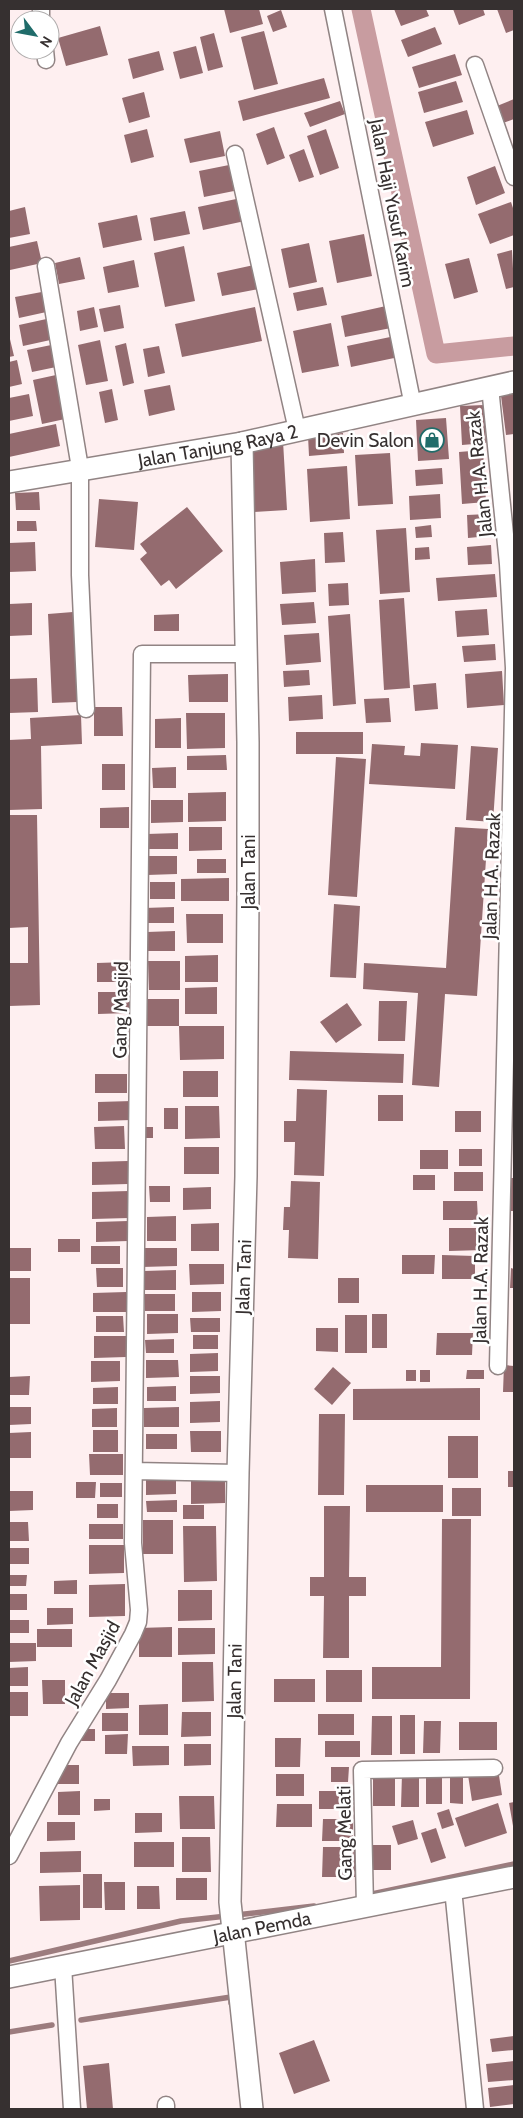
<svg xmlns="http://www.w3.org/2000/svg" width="523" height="2118" font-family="Cabin,sans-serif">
<rect width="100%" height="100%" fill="#feeff0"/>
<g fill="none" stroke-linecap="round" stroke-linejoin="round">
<path stroke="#9c7c7e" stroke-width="5.5" d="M367 1895 514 1864
M236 1915 314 1906
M9 1961 181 1921 227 1916
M81 2020 231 1997V2003
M9 2032 52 2025"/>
<path stroke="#c89ca0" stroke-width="19" d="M361 9 436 354 514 346"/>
</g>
<path fill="#946b6f" d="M224 9H259L263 24 230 33Z
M394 9H426L429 16 401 26Z
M453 9H483L485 15 459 25Z
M497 9H514V30L506 33Z
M281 10 287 27 273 32 267 16Z
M100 26 108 55 66 66 58 38Z
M435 27 442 44 408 57 401 40Z
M264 31 278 84 254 90 241 37Z
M214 33 223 67 208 71 200 37Z
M196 46 203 73 180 79 173 52Z
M159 51 164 70 133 79 128 59Z
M455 54 462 75 419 88 412 67Z
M324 78 330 98 243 121 238 101Z
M456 81 463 102 424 113 418 92Z
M144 92 150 117 129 123 122 98Z
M514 99V119L503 123 497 106Z
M340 101 345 114 310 127 304 113Z
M467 110 474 134 433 147 425 122Z
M274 127 285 158 267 165 256 134Z
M147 129 154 157 131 163 124 135Z
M326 129 339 168 320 175 307 136Z
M220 131 225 156 190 163 184 139Z
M304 149 314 177 299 182 289 155Z
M229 165 234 191 204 197 199 171Z
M495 166 505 193 476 205 467 177Z
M241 198 245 221 203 230 198 207Z
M511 202 514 211V235L490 244 478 214Z
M25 207 30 234 9 238V211Z
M185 211 190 234 154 241 150 218Z
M137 215 142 240 103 248 98 223Z
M364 234 372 276 337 283 329 241Z
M37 241 42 263 10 270 9 247Z
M309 243 317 282 289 288 281 249Z
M184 246 195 301 165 307 154 253Z
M512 250 514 287 506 289 497 254Z
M80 257 85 279 59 284 55 263Z
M469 258 478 292 454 299 445 264Z
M134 260 139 287 108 293 103 267Z
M254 265 259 289 222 296 217 273Z
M323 287 327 305 297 311 293 293Z
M47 291 51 311 19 318 15 297Z
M120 305 124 328 104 332 99 309Z
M386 306 391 328 345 337 341 316Z
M94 307 98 327 80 331 77 311Z
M255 307 262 341 182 357 175 324Z
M51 318 55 339 23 346 19 325Z
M331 323 339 366 302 373 293 331Z
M9 335 14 356 9 357Z
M395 336 399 357 351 367 347 346Z
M100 340 108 381 86 385 78 345Z
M126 343 134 383 123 386 115 346Z
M56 344 61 366 32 372 27 350Z
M159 346 165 373 148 377 143 349Z
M17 360 22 384 9 387V362Z
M56 375 65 419 42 424 33 380Z
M170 385 175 410 149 416 144 390Z
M514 386V434L506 435 500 388Z
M112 389 118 420 105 423 99 392Z
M29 394 33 416 9 421V398Z
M484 405 486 443 462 445 460 406Z
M446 418 449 459 418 461 416 420Z
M56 424 60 446 9 457V434Z
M343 433 344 453 309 456 308 436Z
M283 441 287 510 254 512 250 444Z
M483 450 486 502 462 504 459 452Z
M390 453 393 504 358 506 355 455Z
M347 466 350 519 310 522 307 469Z
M442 468 443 484 416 486 415 470Z
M39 492 40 510H16L15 493Z
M440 494 441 518 410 520 409 496Z
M99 499 138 502 134 550 95 547Z
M187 507 223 551 176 589 169 580 161 586 140 559 147 553 140 544Z
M488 514 489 536 468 538 467 515Z
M17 521H36L37 531H17Z
M431 525 432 537 416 538 415 527Z
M406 528 410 592 380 594 376 530Z
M343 532 345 562 325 563 324 533Z
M35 542 36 571 9 572V543Z
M491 545 492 564 468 565 467 547Z
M429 547 430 559 415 560V548Z
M315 559 316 592 282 594 280 562Z
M495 574 497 597 438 601 436 578Z
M348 583 349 605 329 606 328 584Z
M404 598 410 688 384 690 379 600Z
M314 602 316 623 282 625 280 604Z
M32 603V635L9 636V604Z
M487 609 489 635 457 637 455 611Z
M73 612 77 702 52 703 48 614Z
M179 614V631H154V615Z
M350 614 356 704 333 706 328 616Z
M319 633 321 662 286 665 284 635Z
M495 644 496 660 464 662 462 646Z
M309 670 310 685 284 687 283 671Z
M502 671 504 705 467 708 465 674Z
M228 674V702H189L188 675Z
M37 678 38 712 9 713V679Z
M436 683 438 709 415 711 413 685Z
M322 695 323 719 289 721 288 697Z
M389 698 391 722 366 723 364 699Z
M94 707H122L123 736H94Z
M186 713H225V748L187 749Z
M81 715 82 744 41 746 42 809 9 810V740L31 739 30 718Z
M181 718V748H155V719Z
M296 732H363V754H296Z
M421 743 458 745 455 789 369 784 372 744 405 746 404 755 420 756Z
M471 746 498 748 493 822 466 820Z
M226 755 227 770H187V756Z
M336 757 366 759 357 897 328 895Z
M102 764H125V790H102Z
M176 767V788H153L152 768Z
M226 792V821L188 822V793Z
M151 800H183V822L151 823Z
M129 807V828H100V808Z
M9 815H37L40 1005 9 1006V963H28V927L9 928Z
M189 827H222V850L189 851Z
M455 827 488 829 477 996 445 994 439 1087 412 1085 418 993 363 989 364 963 446 968Z
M178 833V849H147V834Z
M146 856H177V874L147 875Z
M197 859H226V873H197Z
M229 878V901H181V879Z
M150 882H175V899H150Z
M334 904 360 906 356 978 330 977Z
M174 907V923H144V908Z
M186 914H223V943H187Z
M175 931V951H147V932Z
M218 955V982H185V956Z
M148 961H180V990H149Z
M127 962V982H97V963Z
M217 987V1014H185V988Z
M98 992H129V1013L98 1014Z
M147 999H179V1026H224V1059L180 1060 179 1026H147Z
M379 1001H407L405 1041H378Z
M347 1003 362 1025 336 1043 320 1022Z
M290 1051 404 1054 403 1083 289 1080Z
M183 1071H218V1097H183Z
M95 1074H127V1093H95Z
M297 1089 327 1090 324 1176 294 1175 295 1142H284V1121H296Z
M378 1095H403V1121H378Z
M132 1101V1120L98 1121V1102Z
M185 1106H219L220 1138 185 1139Z
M164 1108H178V1129H164Z
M455 1111H481V1132H455Z
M124 1126 125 1149H95L94 1127Z
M142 1127H153V1138H142Z
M184 1147H219V1174H184Z
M459 1149H482V1166H459Z
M420 1150H448V1169H420Z
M128 1161V1184L92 1185V1162Z
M454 1172H483V1191H454Z
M413 1175H435V1190H413Z
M511 1178H514V1211H509Z
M291 1181 320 1182 318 1259 288 1258 289 1230H283L284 1207H290Z
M149 1186H170V1202H150Z
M211 1187V1209L183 1210V1188Z
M129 1191V1218L92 1219V1192Z
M443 1201H477L478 1220H443Z
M176 1216V1241H147V1217Z
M128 1221V1241L96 1242V1222Z
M219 1223V1251H191V1224Z
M449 1228H483V1250L449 1251Z
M58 1239H80V1252H58Z
M91 1246H120V1264H91Z
M9 1248H31V1271H9Z
M142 1248H177V1266L142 1267Z
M402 1255H435L434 1274H402Z
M442 1255 475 1256V1279H442Z
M189 1264H224V1284L190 1285Z
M96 1268H123V1287H97Z
M511 1268 514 1269V1288H510Z
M176 1270V1290H144V1271Z
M9 1278H30V1324H9Z
M338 1278H359V1303H338Z
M126 1292V1312H93V1293Z
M192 1292H221V1311L192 1312Z
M145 1294H175V1311H145Z
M147 1314H178V1333L147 1334Z
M372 1314H387V1348H372Z
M345 1315H367V1353H345Z
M96 1316H123L124 1332H96Z
M190 1318H220V1332H191Z
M316 1328H338V1352L316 1351Z
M437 1333H473L472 1355H436Z
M193 1335H218V1349H193Z
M94 1336H126V1357L94 1358Z
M174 1339V1353H146L145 1340Z
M218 1353V1371L190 1372V1354Z
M146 1360H178L179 1377 146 1378Z
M91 1361H120V1381L91 1382Z
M504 1365 514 1366V1392H503Z
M333 1367 351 1383 332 1405 314 1389Z
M406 1370H416V1381H406Z
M420 1370H430V1382H420Z
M467 1370H484V1379H466Z
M30 1376 29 1395H9V1377Z
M190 1376H220V1393L190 1394Z
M176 1386V1401H147V1387Z
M118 1387V1404H93V1388Z
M480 1388V1420H353V1389Z
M220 1401V1422L190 1423V1402Z
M9 1407H31V1424L9 1425Z
M179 1407V1427H144V1408Z
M117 1408V1427H92V1409Z
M319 1414H345L344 1495H318Z
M93 1430H118V1452H93Z
M190 1431H221V1452H191Z
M31 1432V1458H9V1433Z
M146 1434H177V1449H146Z
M448 1436H478V1478H448Z
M89 1454H123V1475H90Z
M508 1471H514V1487H508Z
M176 1473V1494L146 1495V1474Z
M191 1475H225V1503L191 1504Z
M76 1482H96L95 1498H76Z
M100 1483H122V1497H100Z
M366 1485H443V1512H366Z
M452 1488H481V1516H452Z
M9 1491H33V1510L9 1511Z
M177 1500V1512H147L146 1501Z
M97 1504H118V1518H97Z
M183 1505H204V1519H183Z
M324 1506H350L349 1577H366V1596H349V1658H323L324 1596H310V1577H324Z
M442 1519H471L470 1699H372V1667H441Z
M143 1520H173V1554H143Z
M9 1522H28L29 1541H9Z
M89 1524H123V1539H89Z
M183 1526H216L217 1581 184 1582Z
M89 1545H124V1573L89 1574Z
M9 1548H29V1564H9Z
M10 1575H27L26 1586H10Z
M77 1580V1594H54V1581Z
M125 1584V1616L89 1617V1585Z
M178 1590H212V1620L178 1621Z
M9 1594H27V1610H9Z
M47 1608H73V1624L47 1625Z
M9 1620H29V1633H9Z
M172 1627V1657H139V1628Z
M178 1628H215V1654L178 1655Z
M37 1629H72V1647H37Z
M9 1643H36V1661L9 1662Z
M182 1662H213L214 1701 182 1702Z
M28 1667V1686H9V1668Z
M326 1670H362V1702H326Z
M274 1679H315V1702H274Z
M42 1680H65V1704H43Z
M9 1692H28V1716H9Z
M106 1693H129V1708L106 1709Z
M168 1704V1735H139V1705Z
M182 1712H211V1736L181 1737Z
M102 1713H128V1731H102Z
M318 1714H354V1735H318Z
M400 1715H415V1754H400Z
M372 1716H392V1755H371Z
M424 1721H441L440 1753H423Z
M459 1722H497V1750H459Z
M80 1729H95V1741H80Z
M128 1734 127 1754H105V1735Z
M275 1738H301L300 1767H275Z
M325 1741H360V1757H325Z
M184 1744H211V1765L184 1766Z
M132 1746H169V1765L133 1766Z
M58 1765H79V1784H58Z
M331 1767H349L348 1782H331Z
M498 1769 502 1795 472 1801 468 1775Z
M426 1772H442V1804H426Z
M450 1772H463V1804L450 1803Z
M276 1774H304V1796H276Z
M402 1774H419V1807H401Z
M373 1776H395V1806H373Z
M80 1791V1815H58V1792Z
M319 1791H348V1809H319Z
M179 1796H214L215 1829H180Z
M94 1799H110V1810L94 1811Z
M514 1802V1826H513L509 1803Z
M498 1803 507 1833 465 1847 455 1818Z
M277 1804H312V1827H276Z
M449 1809 454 1825 442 1829 437 1813Z
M135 1813H162V1832L135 1833Z
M323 1819H353V1841H322Z
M413 1820 418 1839 398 1845 392 1826Z
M47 1822H75V1840L47 1841Z
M436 1828 446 1858 431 1863 421 1833Z
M182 1837H210L211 1872H182Z
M134 1842H174V1867H134Z
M373 1845H391V1870H373Z
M323 1847H357L356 1877H322Z
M81 1851V1872L40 1873V1852Z
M83 1874H102V1908H83Z
M176 1878H207V1900H176Z
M104 1882H125V1910H105Z
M80 1885V1920L40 1921 39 1886Z
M137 1886H159L160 1909H137Z
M514 2036V2050L492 2052 490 2039Z
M314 2040 330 2081 294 2094 279 2053Z
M514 2061V2080L488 2082 486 2064Z
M109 2063 113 2109H87L83 2066Z
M514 2085V2104L490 2107 488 2088Z"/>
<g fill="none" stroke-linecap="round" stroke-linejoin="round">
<g stroke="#918484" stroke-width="19">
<path id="minor" d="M41 9V20
M333 9 413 406
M45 50 46 60
M475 65 514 177
M235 154 297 430
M46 266 80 468V575L86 709
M490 387 508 564 514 668 498 1366
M134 1471 238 1473
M9 1856 69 1743 108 1680 133 1634 138 1622 139 1610 133 1543 142 654H247
M453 1889 475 2109
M365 1907 362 1770 494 1768
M63 1966 72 2109
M166 2105V2109"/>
</g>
<g stroke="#918484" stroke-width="24">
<g id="tertiary">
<path d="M242 443 248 742V893L246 1176 238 1473 230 1902 252 2109"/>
<path id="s1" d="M9 482 242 443 514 382"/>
<path id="s2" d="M9 1977 514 1877"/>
</g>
</g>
<use href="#minor" stroke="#fff" stroke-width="16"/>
<use href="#tertiary" stroke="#fff" stroke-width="21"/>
</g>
<defs>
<g id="shop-ring" transform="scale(1.25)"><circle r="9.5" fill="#fff" stroke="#206c6a" stroke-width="1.5"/><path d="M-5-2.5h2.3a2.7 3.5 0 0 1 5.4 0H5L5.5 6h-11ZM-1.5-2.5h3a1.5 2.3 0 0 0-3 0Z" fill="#206c6a"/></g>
</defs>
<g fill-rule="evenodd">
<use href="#shop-ring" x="432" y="440"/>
</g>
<g text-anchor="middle" stroke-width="5" stroke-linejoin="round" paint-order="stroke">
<g font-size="19" fill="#363030" stroke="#fff">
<text transform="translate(393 203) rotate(79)" y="7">Jalan Haji Yusuf Karim</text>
<text dy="7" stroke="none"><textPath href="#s1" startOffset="212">Jalan Tanjung Raya 2</textPath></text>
<text transform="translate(479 474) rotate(-96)" y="7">Jalan H.A. Razak</text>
<text transform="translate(248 872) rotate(-90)" y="7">Jalan Tani</text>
<text transform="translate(491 876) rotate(-88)" y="7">Jalan H.A. Razak</text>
<text transform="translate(120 1010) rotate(-89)" y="7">Gang Masjid</text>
<text transform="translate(243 1277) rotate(-88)" y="7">Jalan Tani</text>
<text transform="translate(480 1280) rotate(-89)" y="7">Jalan H.A. Razak</text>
<text transform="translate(92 1663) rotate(-61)" y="7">Jalan Masjid</text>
<text transform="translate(234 1681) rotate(-89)" y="7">Jalan Tani</text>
<text transform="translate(344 1833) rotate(-91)" y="7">Gang Melati</text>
<text dy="7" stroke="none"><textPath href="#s2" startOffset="258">Jalan Pemda</textPath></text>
</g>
<g font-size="19" fill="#363030" stroke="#fff" text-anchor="end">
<text x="414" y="447">Devin Salon</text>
</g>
</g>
<rect width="523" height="2118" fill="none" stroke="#363030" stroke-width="20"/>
<g transform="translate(35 35) rotate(122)"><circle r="24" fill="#ffffff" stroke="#afacac"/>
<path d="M0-4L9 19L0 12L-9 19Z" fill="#206c6a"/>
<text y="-8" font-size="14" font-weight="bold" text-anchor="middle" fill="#363030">N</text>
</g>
</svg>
